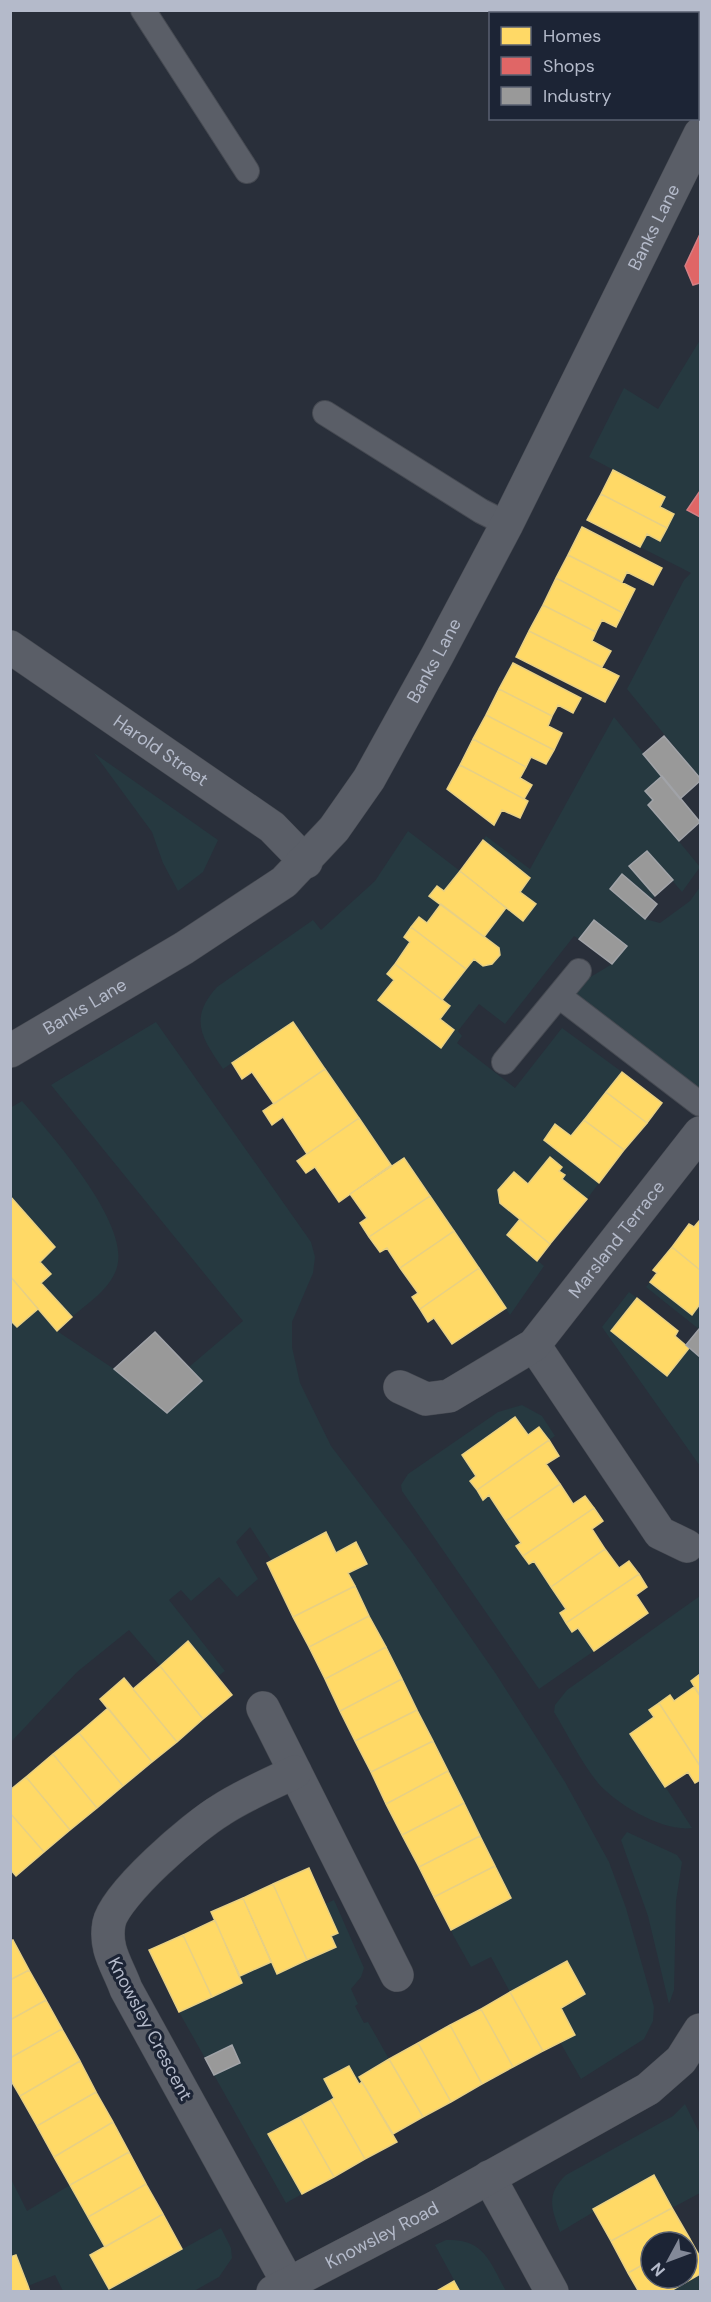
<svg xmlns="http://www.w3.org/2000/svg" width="711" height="2302" font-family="'DM Sans',sans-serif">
<rect width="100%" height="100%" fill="#292f3a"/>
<path fill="#263940" d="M700 340V491L687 509 700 517V778L627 689 684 580 691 573 640 547 647 534 661 541 674 514 660 507 665 497 589 457 624 388 658 409Z
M614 717 662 776 645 791 653 800 649 805 700 867 682 892 647 851 629 866 655 896 652 899 622 874 610 889 645 919 660 923 690 901 700 887V1085L691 1097 559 996 612 964 626 946 594 920 579 939 574 936 505 1024 479 1004 458 1031 462 1036 457 1043 515 1088 562 1028 622 1072 571 1136 555 1125 544 1139 599 1183 587 1199 562 1179 559 1171 561 1167 550 1157 528 1184 514 1172 498 1190 500 1203 520 1219 507 1235 544 1266 510 1315 405 1158 391 1165 293 1022 223 1069C202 1038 188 1019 217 987L313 920 321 930 375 881 408 831 460 871 444 891 437 886 430 895 441 904 427 923 419 917 404 937 410 942 387 974 394 980 378 1000 441 1047 454 1030 440 1019 450 1006 442 1000 474 959 483 966 492 964 500 955 499 948 484 937 506 908 523 921 536 904 520 892 530 878 483 840 486 836 530 869Z
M94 753 218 840 203 872 178 891 163 863 152 832Z
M156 1022 311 1242 315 1257 313 1273 292 1322V1347L300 1383 331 1446 413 1554 496 1674 565 1782 609 1862 626 1908 654 2007 653 2021 644 2039 581 2079 560 2042 575 2034 561 2008 567 1961 510 1992 491 1957 471 1967 453 1935 451 1930 511 1898 348 1573 367 1564 356 1543 336 1553 326 1532 272 1561 250 1527 236 1542 258 1579 237 1597 219 1577 191 1601 181 1590 169 1600 225 1671 217 1677 188 1641 160 1666 129 1630 77 1672 11 1742 10 1320 17 1327 38 1309 57 1331 114 1369 167 1413 202 1381 189 1367 243 1321 51 1085Z
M22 1101C50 1133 125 1218 118 1262 115 1286 89 1302 72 1317L41 1283 51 1274 40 1262 55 1247 11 1196 10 1108Z
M650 1282 692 1315 700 1304V1330L646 1287Z
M629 1292 637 1298 611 1331 667 1376 689 1348 700 1357V1466L602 1327Z
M522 1405 542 1416 555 1436 549 1440 539 1427 528 1435 515 1417 462 1455 476 1476 470 1481 483 1499 489 1495 521 1543 516 1546 529 1564 534 1561 566 1609 560 1613 572 1632 578 1628 594 1651 539 1689 402 1491 401 1485 408 1474 498 1412Z
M700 1596V1674L691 1681 694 1687 674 1701 659 1703 649 1709 654 1717 631 1734 692 1828C664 1832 617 1805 598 1783 581 1762 568 1735 554 1712L555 1705 567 1690Z
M627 1832 677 1855 682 1862 676 1901 674 1990 669 2004 648 1916 621 1840Z
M334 1900 364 1968 361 1977 351 1989 358 2004 355 2006 364 2023 368 2022 389 2059 359 2076 362 2082 359 2084 349 2066 325 2079 334 2098 269 2134 302 2194 286 2203 214 2075 240 2063 233 2046 205 2058 179 2012 242 1983 240 1976 271 1962 277 1974 336 1947 331 1936 338 1933 325 1904Z
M685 2104 700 2134V2193L672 2208 654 2176 560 2232C551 2208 546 2194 566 2175L673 2116Z
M10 2177 27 2211 70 2185 105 2247 109 2289 221 2228 231 2248 232 2258 219 2277 194 2291H63L55 2275 28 2286 16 2255 11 2257Z
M446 2240C484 2238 490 2262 506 2291H460L435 2245Z
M700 2274V2291H669Z"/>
<path fill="#ffd966" stroke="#e8d084" stroke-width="1.5" d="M613 470 665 497 660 507 674 514 667 528 601 494Z
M601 494 667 528 660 541 647 534 640 547 587 520Z
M582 527 662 568 653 585 627 572 622 582 568 555Z
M568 555 635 589 623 613 556 578Z
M556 578 623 613 616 627 602 620 596 632 543 605Z
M543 605 596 632 592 641 611 651 602 667 529 631Z
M529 631 619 676 605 702 516 657Z
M513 663 581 698 573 713 558 705 552 716 499 689Z
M499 689 552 716 548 726 562 733 554 750 486 715Z
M486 715 554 750 546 764 531 757 526 767 473 739Z
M473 739 526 767 520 778 532 785 524 799 460 765Z
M460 765 528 801 520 818 502 810 494 825 447 789Z
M483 840 530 878 520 892 536 904 523 921 460 871Z
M460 871 506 908 484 937 429 896 437 886 444 891Z
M441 904 499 948 500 955 492 964 483 966 474 959 466 969 411 927 419 917 427 923Z
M411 927 466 969 442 1000 395 964 410 942 404 937Z
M395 964 450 1006 440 1019 454 1030 441 1048 378 1000 394 980 387 974Z
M293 1022 325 1069 274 1104 252 1072 242 1079 232 1063Z
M325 1069 359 1118 307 1154 283 1117 272 1125 263 1111Z
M622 1072 662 1103 647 1123 606 1092Z
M606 1092 647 1123 624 1150 584 1120Z
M359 1118 391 1165 339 1202 315 1167 306 1173 297 1161Z
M584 1120 624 1150 599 1183 544 1140 555 1124 571 1136Z
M550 1157 562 1167 559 1171 565 1175 562 1179 587 1199 550 1244 500 1203 498 1190 514 1172 528 1184Z
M404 1158 430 1196 369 1237 360 1223 367 1218 350 1194Z
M10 1196 55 1247 40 1262 51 1274 41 1283 72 1317 57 1331 10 1276Z
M430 1196 454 1231 400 1268 387 1248 380 1252 369 1237Z
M520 1219 550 1244 537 1261 507 1235Z
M699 1221 700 1222V1270L672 1247 689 1224 694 1227Z
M454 1231 479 1268 420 1309 412 1297 418 1293 400 1268Z
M672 1247 700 1270V1304L692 1315 650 1282 657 1273 653 1270Z
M479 1268 506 1308 452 1344 434 1318 428 1322 420 1309Z
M10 1276 38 1309 17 1327 10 1320Z
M637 1298 678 1331 675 1336 689 1348 667 1376 611 1331Z
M515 1417 528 1435 539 1427 549 1440 477 1490 470 1481 476 1476 462 1455Z
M549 1440 559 1456 546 1464 560 1484 506 1521 489 1495 483 1500 477 1490Z
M560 1484 573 1504 585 1496 594 1508 523 1556 516 1546 521 1543 506 1521Z
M594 1508 603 1521 592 1529 605 1549 551 1587 534 1561 529 1564 523 1556Z
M326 1532 336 1553 356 1542 367 1564 348 1573 355 1586 293 1617 267 1563Z
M605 1549 619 1568 629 1561 639 1574 566 1623 560 1613 566 1609 551 1587Z
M639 1574 647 1587 636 1595 648 1613 594 1651 578 1628 572 1632 566 1623Z
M355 1586 369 1616 309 1647 293 1617Z
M369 1616 386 1647 325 1679 309 1647Z
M188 1641 232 1695 203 1719 160 1666Z
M386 1647 402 1679 340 1711 325 1679Z
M160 1666 203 1719 177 1742 133 1689Z
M700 1674V1696L691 1681Z
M124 1678 177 1742 152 1762 100 1699Z
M402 1679 417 1710 355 1741 340 1711Z
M694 1687 700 1696V1766L659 1703 670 1695 674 1701Z
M659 1703 700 1766V1780L695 1783 688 1772 665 1787 630 1734 654 1717 649 1710Z
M108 1708 152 1762 123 1786 79 1733Z
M417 1710 433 1741 371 1772 355 1741Z
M79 1733 123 1786 97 1808 53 1754Z
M433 1741 448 1771 386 1804 371 1772Z
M53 1754 97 1808 70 1830 26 1777Z
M448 1771 464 1803 402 1835 386 1804Z
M26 1777 70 1830 44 1852 10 1813V1790Z
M464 1803 480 1836 419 1867 402 1835Z
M10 1813 44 1852 16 1876 10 1869Z
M480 1836 495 1866 434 1897 419 1867Z
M495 1866 511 1898 451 1930 434 1897Z
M309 1868 338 1933 331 1936 336 1947 307 1960 273 1884Z
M273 1884 307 1960 277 1974 243 1898Z
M243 1898 271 1962 240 1976 211 1912Z
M215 1920 242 1983 212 1997 183 1935Z
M183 1935 212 1997 179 2012 149 1950Z
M13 1940 29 1970 10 1980V1941Z
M567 1961 585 1994 561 2008 575 2035 543 2051 510 1992Z
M29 1970 46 2000 10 2020V1980Z
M510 1992 543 2051 513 2067 481 2009Z
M46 2000 62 2029 10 2058V2020Z
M481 2009 513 2067 482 2084 450 2025Z
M450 2025 482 2084 451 2102 418 2043Z
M62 2029 80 2061 20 2096 10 2079V2058Z
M418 2043 451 2102 423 2117 389 2059Z
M389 2059 423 2117 393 2134 359 2077Z
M80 2061 96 2092 37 2126 20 2096Z
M349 2066 359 2084 362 2082 397 2142 365 2159 331 2100 334 2098 324 2079Z
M96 2092 113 2122 54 2157 37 2126Z
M331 2100 365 2159 334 2177 300 2117Z
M300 2117 334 2177 302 2194 268 2134Z
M113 2122 129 2152 70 2185 54 2157Z
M129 2152 146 2184 88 2217 70 2185Z
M654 2175 672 2208 611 2241 593 2209Z
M146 2184 163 2214 105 2247 88 2217Z
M672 2208 690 2239 683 2242H651V2260L628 2273 611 2241Z
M163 2214 182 2249 109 2289 90 2255Z
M690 2239 700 2257V2274L669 2292H639L628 2273 651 2260V2278H687V2242H683Z
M16 2255 28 2286 30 2292H10V2257Z
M454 2281 460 2292H435Z"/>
<path fill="#e06666" stroke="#d37f84" stroke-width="1.5" d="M700 234V283L693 285 685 266Z
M700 491V517L687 510Z"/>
<path fill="#999" stroke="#a1a3a8" stroke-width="1.5" d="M664 736 700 778V781L680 799 643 754Z
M662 776 700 822 679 841 648 805 653 800 645 791Z
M647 851 673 880 655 896 629 866Z
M622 874 657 904 645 919 610 889Z
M594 920 627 946 612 964 579 939Z
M699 1329 700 1330V1357L686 1345Z
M155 1332 202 1381 167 1413 114 1369Z
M232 2045 240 2063 214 2075 205 2058Z"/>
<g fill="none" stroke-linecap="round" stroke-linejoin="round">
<g stroke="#464a52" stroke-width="26">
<path id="service" d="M143 10 247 171
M325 413 481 511 507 524
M559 996 700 1104
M504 1062 579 971"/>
</g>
<g stroke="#464a52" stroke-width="34">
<g id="minor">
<path id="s1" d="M10 647 272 827 306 862"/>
<path d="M534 1345 660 1533 687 1546"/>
<path id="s2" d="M400 1387 426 1399 449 1396 534 1345 700 1133"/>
<path d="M263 1708 397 1975"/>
<path d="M489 2177 552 2292"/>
<path d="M288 2283 126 1989C118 1966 104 1950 109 1923 115 1894 194 1826 221 1810 244 1795 270 1784 295 1772"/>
<path id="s3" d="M273 2292 440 2205 648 2089 681 2060 700 2030"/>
</g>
</g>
<g stroke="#464a52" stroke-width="34">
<g id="tertiary">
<path id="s4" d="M10 1051 184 948 284 882 334 829 369 779 437 656 507 524 700 134"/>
</g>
</g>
<use href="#service" stroke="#5a5e67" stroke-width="24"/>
<use href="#minor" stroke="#5a5e67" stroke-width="33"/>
<use href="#tertiary" stroke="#5a5e67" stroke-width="33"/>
</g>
<g text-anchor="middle" stroke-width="6" stroke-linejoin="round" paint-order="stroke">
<g font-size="18" fill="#b4baca" stroke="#1c2435">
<text dy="6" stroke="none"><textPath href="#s4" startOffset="1077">Banks Lane</textPath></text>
<text dy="6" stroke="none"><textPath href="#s4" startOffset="591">Banks Lane</textPath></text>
<text dy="6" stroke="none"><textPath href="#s1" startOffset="183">Harold Street</textPath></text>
<text dy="6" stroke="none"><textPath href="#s4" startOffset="87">Banks Lane</textPath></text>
<text dy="6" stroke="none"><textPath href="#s2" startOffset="285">Marsland Terrace</textPath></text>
<text transform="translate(150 2029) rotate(62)" y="6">Knowsley Crescent</text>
<text dy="6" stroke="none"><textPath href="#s3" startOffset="123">Knowsley Road</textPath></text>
</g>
</g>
<rect width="711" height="2302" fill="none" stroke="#b4baca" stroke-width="24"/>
<rect x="489" y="12" width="210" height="108" fill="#1c2435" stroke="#596071" stroke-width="1.5"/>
<rect x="501" y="27" width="30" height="18" fill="#ffd966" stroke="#596071" stroke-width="1.5"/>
<text x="543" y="42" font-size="18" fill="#b4baca">Homes</text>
<rect x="501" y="57" width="30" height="18" fill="#e06666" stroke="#596071" stroke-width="1.5"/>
<text x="543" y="72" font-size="18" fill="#b4baca">Shops</text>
<rect x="501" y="87" width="30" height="18" fill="#999999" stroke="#596071" stroke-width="1.5"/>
<text x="543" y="102" font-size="18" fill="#b4baca">Industry</text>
<g transform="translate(669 2260) rotate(229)"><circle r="28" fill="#1c2435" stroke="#596071" stroke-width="1.5"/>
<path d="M0-4.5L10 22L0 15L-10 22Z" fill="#838998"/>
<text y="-9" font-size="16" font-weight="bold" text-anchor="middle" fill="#b4baca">N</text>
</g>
</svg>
